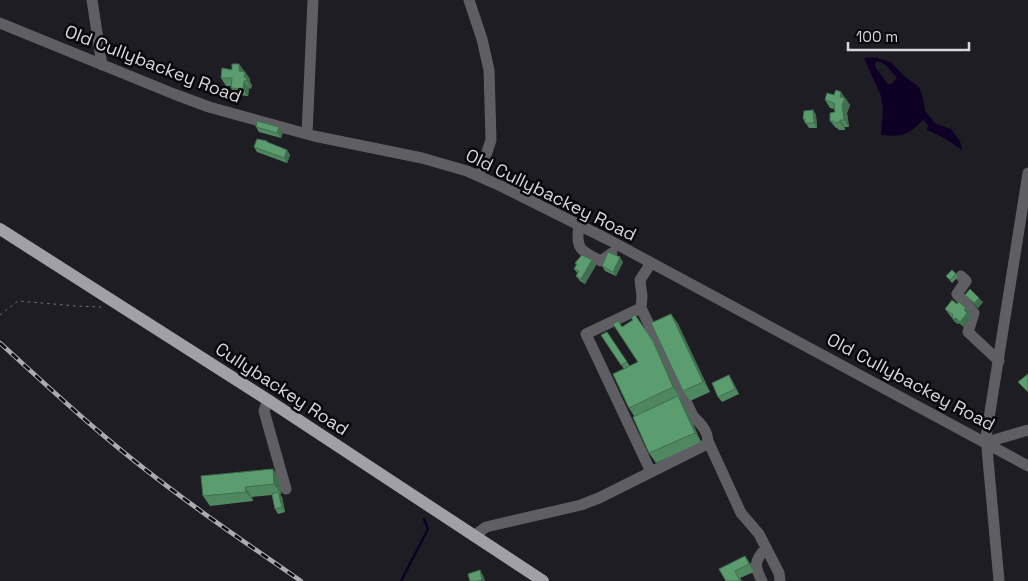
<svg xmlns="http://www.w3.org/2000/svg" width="1028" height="581" font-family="'Space Grotesk',sans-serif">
<rect width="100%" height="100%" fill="#1e1d24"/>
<path fill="#0e0025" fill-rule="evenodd" d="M873 57 891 62 903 75 919 87 923 98 925 111 936 124 951 129 960 141 962 150 944 138 927 130 928 125 923 120C907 136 902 137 881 135L883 109 881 96 864 58ZM878 61 887 66 897 78 891 84H888L875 67V63Z"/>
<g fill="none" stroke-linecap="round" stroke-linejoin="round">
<path stroke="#0e0025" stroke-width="2.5" d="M401 581 428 529 424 519"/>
<path stroke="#76757b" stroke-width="1" stroke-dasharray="2.5 4" stroke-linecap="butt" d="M0 315 18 301 76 306 101 307"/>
<path stroke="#5f5e62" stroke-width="11" d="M92 0 102 65
M469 0 482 39 489 70 491 140 479 176
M0 23 174 94 209 107 314 136 422 158 467 171 503 187 609 240 1028 466
M307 134 313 0
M579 225C575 249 581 251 601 261L612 253
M961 276 966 281 957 294 974 313 968 332 999 361
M641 308 586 334 651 472
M268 400 264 411 286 489
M708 441 741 513 759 534 779 573 780 581
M987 442 1028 430
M474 536 486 527 581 505 599 498 707 444C710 433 701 424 693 416L641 308 642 296 640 280 651 263
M762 581C754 566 754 561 766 548
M999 581 986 437 1028 173"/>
<path stroke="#a19fa8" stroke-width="12" d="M0 229 268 400 543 581"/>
<g stroke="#acabb1" stroke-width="4.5">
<path id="rail" d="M0 343C32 372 64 402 97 430 161 485 231 533 301 581"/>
</g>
<use href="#rail" stroke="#08070a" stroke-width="2.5" stroke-dasharray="8" stroke-linecap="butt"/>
</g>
<path fill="#4f8760" d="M239 64 250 79V82L252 85 251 89 249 88 248 96 236 95 231 88V86H226L221 78Z
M847 99 846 100 850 105 847 113 849 127H845V130H839L837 128H836L830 121 835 112 834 109 830 108 825 100Z
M813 110 816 115 817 128H809L803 119Z
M256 127 283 132 281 138 259 132Z
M269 143 287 150 290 155 287 163 257 152 254 147Z
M592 260 596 265 585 284 580 281 576 276 578 274 574 269 576 265 575 263Z
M623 262 616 276 605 271 602 266Z
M956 274 958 277 952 283 946 276Z
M965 295 983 302 978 308Z
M957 304 970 313 968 314 971 318 964 327 959 323 958 324 955 322 945 309Z
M671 314 678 324 710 392 690 401 683 391Z
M635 315 659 351 680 397 679 398 685 406 701 442 656 463 649 453 634 416 629 408 624 369 601 335 607 332 630 366 638 362 622 327 633 320Z
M732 380 739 394 722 402 718 397Z
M279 478 281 494H280L282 497 285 512 278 514 275 509 272 495 252 497 253 501 210 506 203 496Z
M750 563 754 572 740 578 742 581H726L719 569Z"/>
<path fill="#406e4e" d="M239 64 244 72 239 71Z
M245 72 250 79V82L252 85 251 89 244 77Z
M244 81 249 88 248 96 243 89Z
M841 92 850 105 847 113 849 127 844 120 840 97Z
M813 110 816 115 817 128 814 123Z
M840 120 845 127V130L840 122Z
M279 127 283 132 281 138 277 133Z
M287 150 290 155 287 163 284 158Z
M620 257 623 262 616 276 613 272Z
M592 260 596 265 585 284 581 279Z
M979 298 983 302 978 308 974 303Z
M966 308 970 313 968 314 971 318 964 327 960 322 964 310Z
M671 314 678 324 710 392 703 382Z
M635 315 659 351 680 397 673 387Z
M956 318 959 323 958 324 954 319Z
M729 375 732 380 739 394 735 389Z
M678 396 685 406 701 442 695 433Z
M273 469 279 478 281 494 274 484Z
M245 487 252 497 253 501 246 492Z
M278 492 282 497 285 512 282 507Z
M745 556 750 563 754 572 749 564Z
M480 570 483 575 485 581H483L482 580Z"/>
<path fill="#5c9d70" stroke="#406e4e" d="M232 64H239V71L245 72 244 77 247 78 246 81H244L243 89 231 88 232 78H221L222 68 232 70Z
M836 90 841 92 840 97 845 98 842 105 844 120H840V122L834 123 833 121H830V113L835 112 834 103 825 100 827 93 834 95Z
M813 110 814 123H805V119H803L804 111Z
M257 121 279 127 277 133 256 127Z
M257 139 267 141V142L287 150 284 158 254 147Z
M608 252 620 257 613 272 602 266Z
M582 255 592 260 581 279 576 276 579 271 574 269 577 264 575 263Z
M952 270 956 274 950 280 946 276Z
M970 289 979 298 974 303 965 295Z
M952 300 957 304 959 302 966 308 964 310 967 313 960 322 956 318 954 319 952 317 953 315 945 309Z
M671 314 703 382 683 391 651 323Z
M635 315 653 341 673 387 629 408 613 374 638 362 613 324 618 321 622 327 633 320 631 318Z
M607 332 627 362 621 365 601 335Z
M1028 374V392L1018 382Z
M729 375 735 389 718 397 712 383Z
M678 396 695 433 649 453 633 417Z
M273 469 274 484 245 487 246 492 203 496 201 476Z
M278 492 282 507 275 509 272 494Z
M745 556 749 564 735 571 740 581H726L719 569Z
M480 570 482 580 478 581H470L468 574Z"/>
<g text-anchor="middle" stroke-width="5" stroke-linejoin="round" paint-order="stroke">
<g font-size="18" fill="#d9d8dd" stroke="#08070a">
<text transform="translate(153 64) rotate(21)" y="6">Old Cullybackey Road</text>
<text transform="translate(551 195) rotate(26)" y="6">Old Cullybackey Road</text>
<text transform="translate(911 382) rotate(28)" y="6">Old Cullybackey Road</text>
<text transform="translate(282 389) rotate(33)" y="6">Cullybackey Road</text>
</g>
</g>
<path d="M848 42v8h121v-8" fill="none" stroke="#d9d8dd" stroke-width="2.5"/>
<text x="856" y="42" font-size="15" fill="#d9d8dd" stroke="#08070a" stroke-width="4" paint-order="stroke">100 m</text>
</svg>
